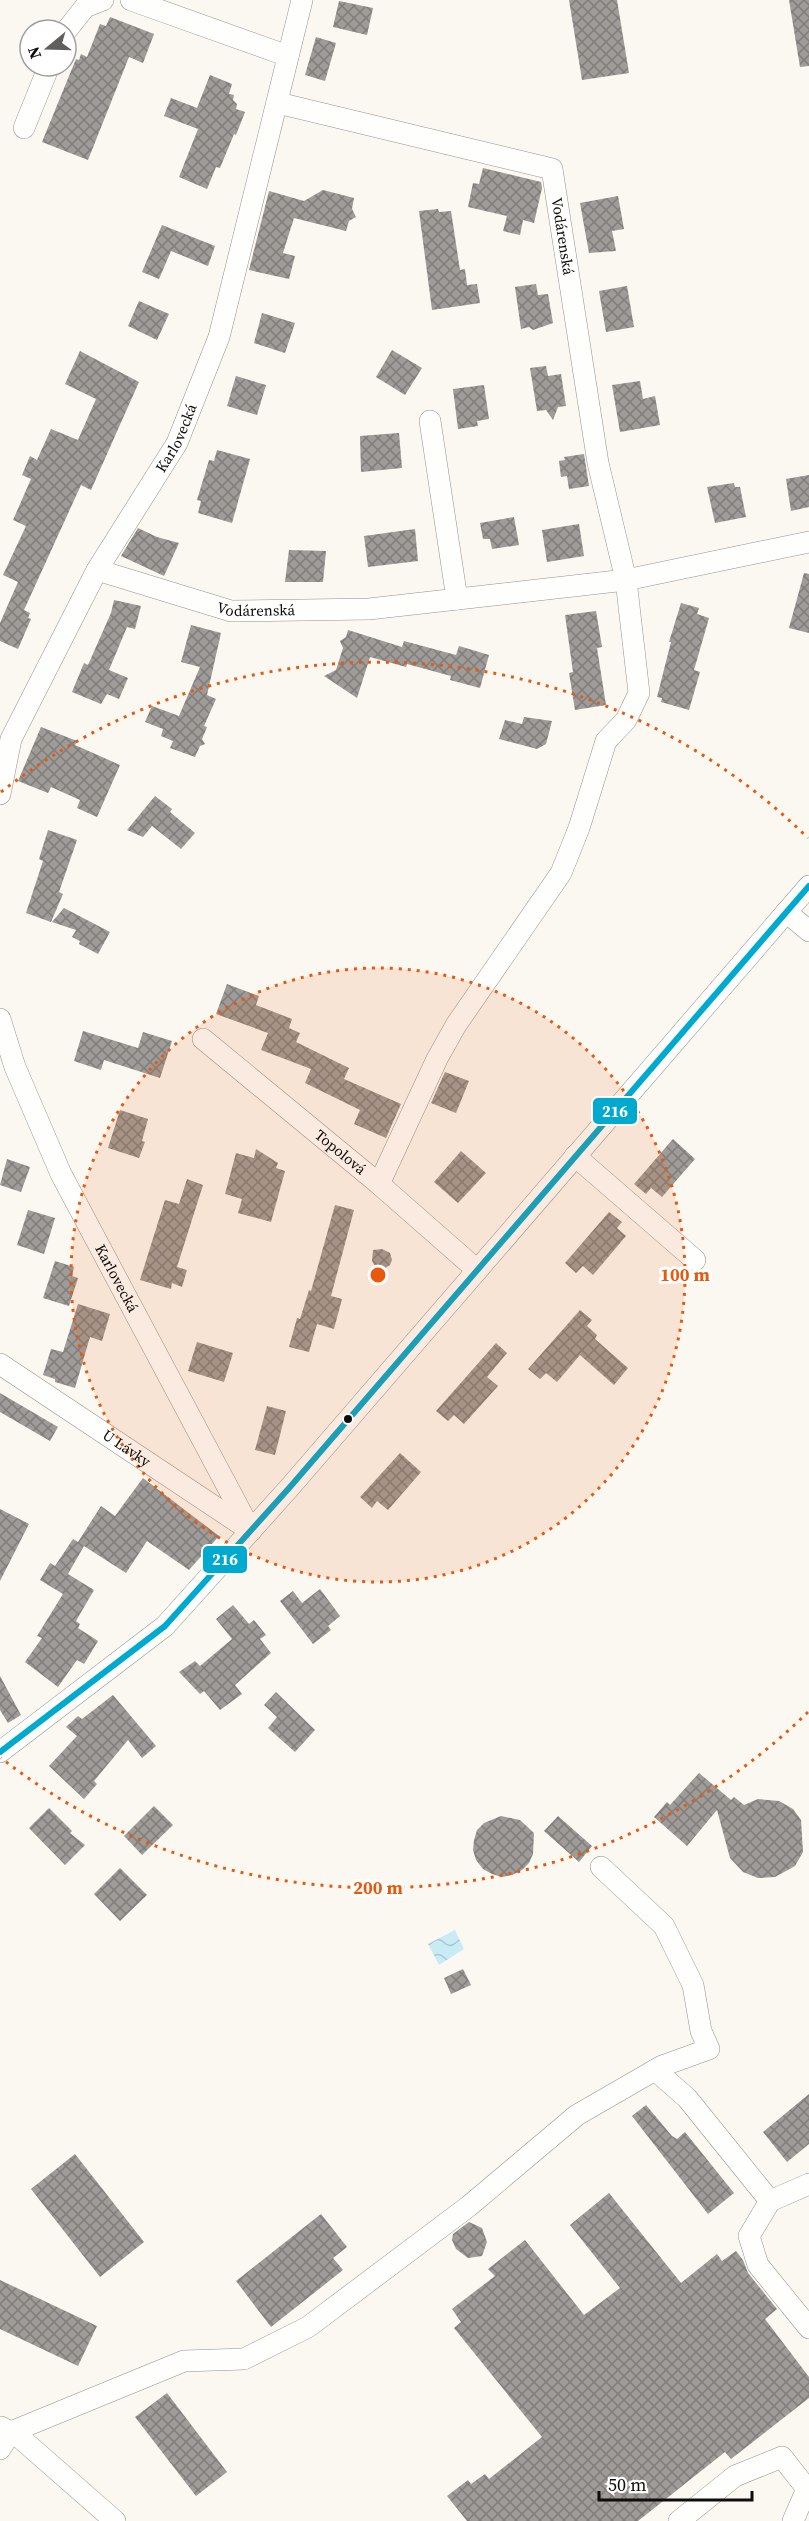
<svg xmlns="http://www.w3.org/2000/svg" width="809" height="2521" font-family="'Source Serif 4',serif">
<defs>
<pattern id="water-waves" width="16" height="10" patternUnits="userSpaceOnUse" patternTransform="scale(1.5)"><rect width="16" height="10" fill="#c8ebf6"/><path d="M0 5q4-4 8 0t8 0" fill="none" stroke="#abc8d2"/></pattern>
<pattern id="building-cross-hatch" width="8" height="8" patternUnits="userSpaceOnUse" patternTransform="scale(1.5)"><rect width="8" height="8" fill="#9e9b98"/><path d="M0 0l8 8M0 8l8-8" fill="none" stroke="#7f7d7a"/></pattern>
</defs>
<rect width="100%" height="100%" fill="#fbf8f2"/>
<path fill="url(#water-waves)" d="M455 1930 464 1949 439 1965 428 1944Z"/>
<path fill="url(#building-cross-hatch)" d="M569 0H617L629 73 582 80Z
M789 0H809V66L800 67Z
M339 1 373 8 367 35 333 27Z
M110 17 154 34 143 63 129 57 88 160 42 142 76 59 79 60 81 54 87 57 100 24 106 26Z
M316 37 336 43 325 81 305 75Z
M210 75 232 84 229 94 234 95 233 100 237 104 236 109 245 112 236 135 234 134 220 168 216 167 207 189 179 177 198 129 164 116 171 98 197 108Z
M483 168 541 182 542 188 534 223 523 220 520 235 503 231 507 216 468 207 473 183 479 184Z
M323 190 354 198 352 209 356 217 349 221 346 231 294 218 283 253 295 256 289 279 249 270 269 191 304 201Z
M618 196 624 229 612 231 616 251 589 253 580 203Z
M438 209 439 212 451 211 460 270 465 269 467 285 477 284 480 303 432 310 419 211Z
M162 225 215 246 208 266 171 251 159 279 142 272Z
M536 284 538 295 548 294 553 323 533 330 529 327 521 329 515 287Z
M627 286 634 327 606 332 599 291Z
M139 301 169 314 157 340 128 326Z
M262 313 295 323 285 353 254 343Z
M392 350 422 368 405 395 376 377Z
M80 351 139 382 91 490 81 485 24 610 30 613 28 618 31 619 18 649 0 641V623L18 582 3 575 26 526 13 520 31 479 22 475 30 456 37 460 51 429 78 440 96 399 65 384Z
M546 366 548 376 561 374 566 406 558 407 553 420 546 410 537 411 530 368Z
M236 376 266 385 257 415 227 406Z
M640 381 643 399 655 396 660 425 620 432 612 385Z
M484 385 489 419 477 421 478 426 458 429 453 389Z
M399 433 402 468 361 472 360 436Z
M217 450 250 459 232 523 198 513 201 501 197 500 209 460 214 461Z
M584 454 589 486 569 489 567 476 561 477 559 461 565 460 564 457Z
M809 475V507L791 511 786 479Z
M734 483 735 487H740L746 517 715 523 707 487Z
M514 517 519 545 492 549 490 539H483L480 523Z
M579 524 584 556 547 562 542 530Z
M138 528 157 537 179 543 164 576 121 556Z
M415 529 418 561 368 567 364 536Z
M289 550 326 551 323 582H285Z
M804 573 809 574V633L789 628Z
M114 600 141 606 135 629 127 627 109 670 128 678 119 699 107 694 101 704 72 692 84 663 88 665 111 613Z
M681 603 699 608 697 614 709 618 694 670 700 672 689 710 661 702 662 698 657 697 671 642H669Z
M596 611 602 647 597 648 606 705 575 710 569 673 573 672 565 615Z
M191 625 221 633 207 695 216 699 204 726 207 727 202 739 205 744 200 746 195 757 170 748 173 741 161 736 163 729 145 722 152 706 179 716 200 667 181 662Z
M348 630 402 647 404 641 456 655 459 646 489 655 480 688 450 680 451 676 407 664 406 667 370 657 357 698 324 676 336 670 343 648 340 641 346 637Z
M524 717 552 721 546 744 537 749 499 739 505 720 522 724Z
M41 727 77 741 75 745 120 765 97 817 77 808 80 800 51 787 48 793 18 781Z
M155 796 172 809 170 812 195 833 181 849 152 826 143 837 127 830Z
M48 830 77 840 59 892 63 894 51 922 26 913 43 861 39 859Z
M64 908 110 932 98 954 79 944 80 941 72 937 76 930 52 922Z
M227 984 259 996 256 1005 292 1019 289 1028 300 1033 296 1042 349 1068 344 1079 401 1104 386 1138 354 1124 360 1110 305 1083 311 1069 261 1050 268 1033 216 1014Z
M83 1031 138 1048 143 1032 172 1041 160 1078 104 1060 101 1070 74 1061Z
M445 1072 469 1081 456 1113 431 1103Z
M120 1110 148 1119 142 1141 145 1142 139 1158 108 1148Z
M673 1139 695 1159 662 1197 651 1188 646 1194 634 1184Z
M256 1149 278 1163 276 1168 285 1171 271 1222 238 1213 242 1199 225 1194 236 1153 254 1158Z
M461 1151 486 1173 458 1203 434 1182Z
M7 1159 30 1167 21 1192 0 1185Z
M187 1179 203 1185 177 1267 187 1270 182 1287 172 1283 171 1289 140 1280 165 1200 179 1204Z
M335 1205 354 1210 331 1296 342 1299 334 1329 317 1324 309 1352 289 1347 297 1318 300 1319 309 1290 311 1291Z
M28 1210 55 1218 44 1254 17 1245Z
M609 1212 622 1222 617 1228 626 1236 593 1275 583 1266 576 1273 565 1263Z
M382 1249 390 1253 392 1260 390 1265 384 1269 375 1266 372 1261 373 1250Z
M55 1261 74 1267 72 1276 78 1278 69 1306 43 1298Z
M78 1304 110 1314 102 1341 90 1337 75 1388 55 1382V1379L43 1375 51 1349 63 1352Z
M580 1310 592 1320 587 1326 597 1335 595 1339 628 1368 614 1385 580 1355 557 1382 546 1373 540 1379 528 1369Z
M197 1342 233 1353 224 1382 188 1371Z
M496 1343 507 1353 487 1377 498 1386 464 1424 454 1415 448 1421 436 1411Z
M0 1393 58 1427 50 1441 0 1412Z
M267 1406 286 1411 275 1455 255 1450Z
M400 1453 421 1472 388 1510 377 1501 372 1508 360 1497Z
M143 1478 219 1536 189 1570 147 1541 126 1573 84 1546 68 1574 94 1590 76 1621 80 1624 78 1628 98 1641 84 1664 77 1660 58 1687 25 1662 42 1638 37 1636 63 1594 40 1580 50 1563 55 1566 73 1539 78 1542 101 1506 115 1516Z
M0 1509 29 1524 0 1581Z
M320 1589 340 1616 328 1626 331 1630 313 1644 280 1601 293 1591 302 1603Z
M233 1605 249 1624 254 1620 266 1635 260 1639 271 1653 235 1685 242 1694 220 1710 204 1691 200 1694 179 1672 195 1661 200 1666 232 1639 216 1619Z
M0 1676 21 1715 8 1723 0 1710Z
M276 1692 315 1730 295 1752 268 1728 277 1717 264 1705Z
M113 1695 156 1746 142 1758 128 1740 94 1781 97 1784 84 1799 49 1766 77 1736 66 1727 78 1716 82 1719Z
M699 1773 731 1800 734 1797 744 1805 758 1799 779 1801 793 1809 801 1820 803 1852 795 1866 775 1877 758 1878 743 1872 730 1858 717 1810 687 1846 654 1817 667 1802 670 1805Z
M154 1806 173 1825 142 1855 124 1836Z
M49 1808 72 1831 70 1833 85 1845 65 1865 29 1828Z
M501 1816 520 1820 534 1833 533 1854 529 1863 522 1870 512 1875 502 1877 492 1874 483 1869 476 1860 473 1850 474 1840 477 1830 484 1823Z
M558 1816 592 1846 579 1862 544 1831Z
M120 1868 147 1895 120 1921 94 1894Z
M463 1969 471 1985 451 1994 444 1978Z
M809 2094V2144L787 2162 763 2132Z
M646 2105 672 2136 677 2139 685 2132 734 2193 708 2214 632 2116Z
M75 2154 144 2242 100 2277 31 2189Z
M609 2193 681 2283 717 2254 722 2261 736 2251 743 2260 748 2273 777 2309 765 2319 809 2377V2398L731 2459 725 2452 638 2521H467L447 2496 468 2480 471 2484 485 2474 489 2479 542 2437 454 2328 461 2322 452 2309 495 2276 488 2269 525 2240 584 2315 620 2288 570 2225Z
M321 2214 347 2247 333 2258 343 2270 271 2327 236 2281Z
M469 2222 482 2228 487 2242 482 2256 468 2258 456 2249 452 2240 453 2234Z
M0 2280 97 2326 78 2366 0 2329Z
M167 2393 227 2472 196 2496 135 2417Z"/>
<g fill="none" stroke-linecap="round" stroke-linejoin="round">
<g stroke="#949390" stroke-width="22">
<g id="minor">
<path d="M131 0 288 56"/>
<path d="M66 31 85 7 103 0"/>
<path id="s1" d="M278 103 552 169 598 463 626 580 639 693 626 720 606 741 579 828 561 873 456 1025 437 1059 379 1184"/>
<path d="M24 128 49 66"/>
<path d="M430 421 457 599"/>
<path id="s2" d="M97 570 231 611 369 609 626 580 809 542"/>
<path id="s3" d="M0 794 11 739 97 570 177 443 219 337 302 0"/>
<path d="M786 912 809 931"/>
<path id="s4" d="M0 1019 15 1067 61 1174 251 1531"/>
<path id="s5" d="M203 1039 379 1184 477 1270"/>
<path d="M575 1156 695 1260"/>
<path id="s6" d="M0 1364 248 1529"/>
<path d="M0 1752 165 1626 290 1487 809 886"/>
<path d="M655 2070 687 2098 770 2201"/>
<path d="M809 2184 770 2201 749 2236 758 2265 809 2328"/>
<path d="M1 2427 18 2436 115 2521"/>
<path d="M0 2449 11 2432 184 2361 244 2359 308 2327 469 2206 577 2115 662 2066 709 2049 701 2031 693 1985 664 1926 601 1867"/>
<path d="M679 2521 735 2476 782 2457 807 2489 793 2521"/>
</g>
</g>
<use href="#minor" stroke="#fefefd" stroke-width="21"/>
<g stroke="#fff" stroke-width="10">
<path id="bus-1" d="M0 1752 165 1626 290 1487 809 886"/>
</g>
<use href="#bus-1" stroke="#00a9ce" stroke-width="6"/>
</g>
<circle cx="378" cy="1275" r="307" fill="#e8590c" fill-opacity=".12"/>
<g fill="none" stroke="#e8590c" stroke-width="3" stroke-dasharray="3 6">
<circle cx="378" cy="1275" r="307"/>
<path d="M808 1712A613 613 0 0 1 1 1758M1 792A613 613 0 0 1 808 838"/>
</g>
<circle fill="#0d0d0d" stroke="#fff" stroke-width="2" cx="348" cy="1419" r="5"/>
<g text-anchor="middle" stroke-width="6" stroke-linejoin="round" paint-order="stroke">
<g font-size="15" fill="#0d0d0d" stroke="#fff">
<text dy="5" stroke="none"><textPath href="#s1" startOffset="350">Vodárenská</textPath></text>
<text dy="5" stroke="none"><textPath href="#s3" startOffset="400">Karlovecká</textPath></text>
<text dy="5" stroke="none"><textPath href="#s2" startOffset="165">Vodárenská</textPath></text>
<text dy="5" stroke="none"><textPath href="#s5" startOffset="178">Topolová</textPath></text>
<text dy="5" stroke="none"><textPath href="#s4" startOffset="285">Karlovecká</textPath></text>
<text dy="5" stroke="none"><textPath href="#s6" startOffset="152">U Lávky</textPath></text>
</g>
</g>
<circle cx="378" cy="1275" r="9" fill="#e8590c" stroke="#fff" stroke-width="3"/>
<g font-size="18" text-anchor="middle" font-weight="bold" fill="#e8590c" stroke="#fff" stroke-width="6" stroke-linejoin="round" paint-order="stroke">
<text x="685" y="1281">100 m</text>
<text x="378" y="1894">200 m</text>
</g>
<g stroke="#fff" stroke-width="2">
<rect x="592" y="1097" width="46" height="28" rx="6" fill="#00a9ce"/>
<rect x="202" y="1545" width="46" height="29" rx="6" fill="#00a9ce"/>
</g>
<g font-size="16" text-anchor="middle" font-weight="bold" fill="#fff">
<text x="615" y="1117">216</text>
<text x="225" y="1565">216</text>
</g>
<g transform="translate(48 48) rotate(251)"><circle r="28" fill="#ffffff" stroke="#9e9e9e" stroke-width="1.5"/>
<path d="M0-4.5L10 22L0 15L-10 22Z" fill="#605f5d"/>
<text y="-9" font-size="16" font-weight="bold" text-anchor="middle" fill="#0d0d0d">N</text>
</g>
<path d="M599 2491v9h153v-9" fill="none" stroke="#0d0d0d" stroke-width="3"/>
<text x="608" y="2491" font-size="18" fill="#0d0d0d" stroke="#ffffff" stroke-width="4.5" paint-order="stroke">50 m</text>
</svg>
